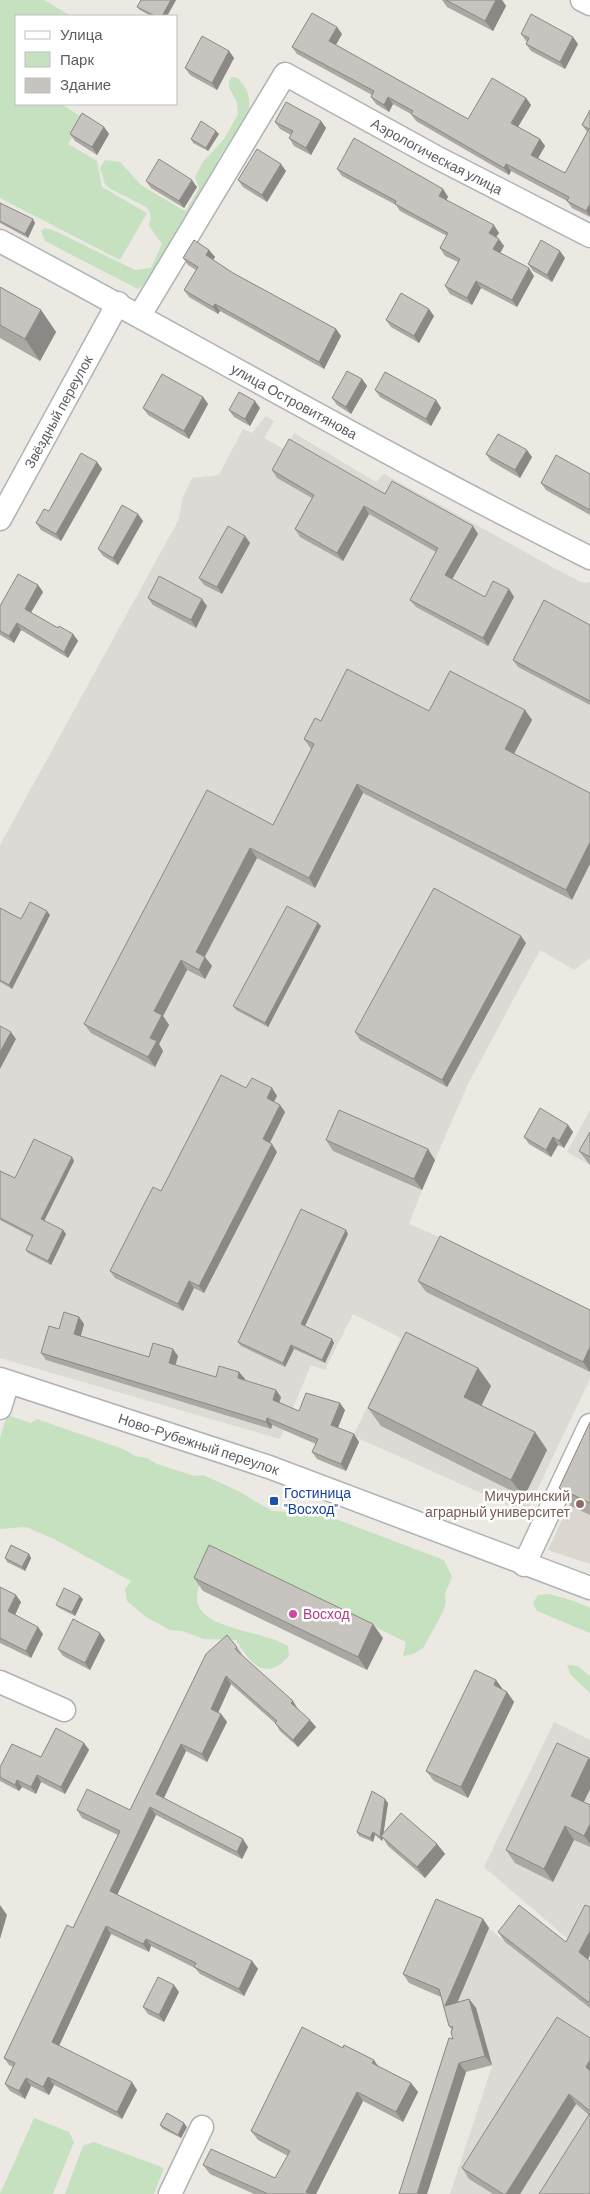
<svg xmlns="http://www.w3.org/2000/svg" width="590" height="2194" font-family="Barlow,sans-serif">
<rect width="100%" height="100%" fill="#ece8e2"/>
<path fill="#dddad6" d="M266 416 274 421 264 438 284 449 294 433 376 482 384 474 556 569 583 583 590 582V958L574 970 540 950 468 1084 422 1190 409 1224 444 1239 590 1310V1379L526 1513 353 1436 401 1338 353 1314 325 1370 311 1365 280 1439 0 1358V845L179 519 182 499 192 478 219 475 243 429 252 433Z
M590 1110V1165L567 1152Z
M554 1722 590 1740V1954L576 1946 484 1867Z
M526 1916 590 1966V2194H450L492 2066 475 2070 457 2003 489 1928 505 1942Z"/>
<path fill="#dbd7d0" d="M590 1459V1564L548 1550Z"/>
<path fill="#c5e1c0" d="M0 0H44L71 16H16V104H61L83 118 68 144 97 161 102 187 147 213 120 260 0 198Z
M232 77 238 78 247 90 249 99V116L221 155 208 180 144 285 138 289 45 241 41 231 45 228 55 231 135 270 151 268 162 244 149 226C151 218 152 213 146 207L109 188 105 184 100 168 105 160 120 162 141 185 181 209 186 211 199 188 195 177 203 162 224 139 238 114 237 103 229 87V81Z
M7 1415 31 1423 37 1419 123 1449 135 1456 147 1458 157 1464 194 1476 203 1475 238 1491 272 1511 307 1513 315 1516 320 1513 444 1560 452 1577 445 1594 446 1601 443 1612 423 1648 413 1654 403 1656 406 1642 273 1577 205 1576C169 1630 262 1628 288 1646L289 1656C265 1683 250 1663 236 1640L204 1639 182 1631 170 1630 146 1617 127 1601 125 1589 131 1581 54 1539 26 1527 0 1529V1438Z
M549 1594 574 1601 590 1608V1633L537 1611 533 1603 538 1595Z
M567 1665 578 1666 590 1676V1693L571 1675Z
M34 2118 69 2132 74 2142 53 2194H0Z
M94 2142 164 2168 154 2194H65L83 2146Z"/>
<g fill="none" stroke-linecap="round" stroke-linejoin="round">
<g stroke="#afb3b6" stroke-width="25">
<g id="minor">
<path d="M582 0 590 4"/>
<path id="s1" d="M0 241C197 346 390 458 590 558"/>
<path id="s2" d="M140 315 285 74 434 156 590 236"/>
<path id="s3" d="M0 519 118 303"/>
<path id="s4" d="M0 1379 269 1467 590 1588"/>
<path d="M0 1408 8 1382"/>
<path d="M524 1565 590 1425"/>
<path d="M0 1682 64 1710"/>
<path d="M170 2194 202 2127"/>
</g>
</g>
<use href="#minor" stroke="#fff" stroke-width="22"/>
</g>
<path fill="#aba8a3" d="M176 0 167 16H151L140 10 137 7Z
M442 0H502L506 6 493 31 447 7Z
M342 34 336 45 468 119 526 98 531 105 518 127 540 139 545 146 538 158 565 173 587 132 582 125 590 110V217L572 208 567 201 511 171 509 175 416 121 411 114 393 104 389 112 376 104 371 97 372 95 297 54 292 47Z
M521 34 578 44 565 69 531 51 526 44 527 41H526Z
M229 51 234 58 217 90 190 75 185 68Z
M321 121 326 128 311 155 294 146 289 138 291 135 280 129 275 122Z
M104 127 109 134 97 155 75 141 70 134Z
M219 134 208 151 193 143 191 139Z
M337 169 443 189 448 197 446 200 499 233 496 237 504 246 500 253 534 276 517 307 481 288 472 305 450 294 445 286 458 262 445 256 440 248 447 236 400 211 396 205 342 176Z
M286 171 267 202 243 187 238 180Z
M146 181 197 187 184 208 151 188Z
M0 203 35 223 28 238 0 223Z
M209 250 215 257 213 260 233 273 336 329 341 336 324 369 220 311 218 314 189 297 184 290 196 270 188 265 183 258Z
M565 258 552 282 533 271 528 264Z
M0 287 41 310 56 332 40 361 0 338Z
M434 316 419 343 391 327 386 320Z
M362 379 367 386 351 414 337 405 332 398Z
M375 390 436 400 441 408 431 426 380 397Z
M203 397 208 404 189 439 148 415 143 408Z
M260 408 250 426 234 417 229 410Z
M486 454 532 457 520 478 491 461Z
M97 462 102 469 61 541 41 530 36 523 49 511Z
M272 470 385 494 478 534 452 579 485 597 509 589 514 597 488 646 416 607 410 600 436 552 369 514 343 561 300 537 295 529 312 498 277 478Z
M590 474V515L546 490 541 483Z
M143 521 118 565 103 556 98 549Z
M245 536 250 543 222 594 204 585 199 578Z
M38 585 43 592 31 613 58 628 73 634 78 641 68 658 21 630 14 643 0 635V606Z
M148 598 207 606 196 628 153 605Z
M590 625V705L518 667 513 660Z
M525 710 532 720 514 754 572 900 363 793 315 888 257 858 205 957 212 966 205 979 187 970 163 1016 169 1025 159 1044 163 1051 155 1067 91 1033 84 1024 273 825 311 749 304 739 321 721 429 711Z
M0 908 21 919 50 915 12 989 0 982Z
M318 923 321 926 268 1027 236 1010 233 1006Z
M526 943 447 1087 360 1040 355 1032Z
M246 1088H272L277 1096 274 1102 280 1105 285 1112 270 1143 277 1152 204 1293 194 1288 183 1311 115 1278 110 1271 161 1191Z
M568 1125 573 1132 564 1148 558 1145 551 1157 529 1144 524 1137Z
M590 1132V1165L589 1164 579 1151Z
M326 1140 435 1160 422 1190 333 1151Z
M72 1157 74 1161 44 1221 63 1230 66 1234 51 1265 28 1253 26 1250 32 1237 0 1220V1171L15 1178Z
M348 1234 305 1326 332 1339 334 1343 325 1363 294 1349 285 1367 241 1346 238 1342Z
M418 1281 590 1310V1372L426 1292Z
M79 1317 84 1324 81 1336 149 1357 178 1356 175 1365 216 1377 239 1372 245 1379 244 1380 281 1397 279 1402 299 1411 345 1410 338 1428 354 1434 359 1442 346 1471 317 1459 312 1452 316 1444 272 1425 271 1429 46 1360 41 1353 59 1329Z
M478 1368 491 1386 481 1405 535 1432 547 1450 524 1497 381 1426 368 1408Z
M590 1422V1515L571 1506 559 1488Z
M29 1554 31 1558 25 1571 7 1562 5 1558Z
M194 1578 383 1638 367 1670 203 1591Z
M0 1587 21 1602 15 1615 43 1634 31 1658 0 1643Z
M83 1599 75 1616 59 1608 56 1605Z
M105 1640 90 1670 63 1656 58 1649Z
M237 1647 242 1654V1655L298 1709 316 1727 298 1747 280 1731 275 1723 231 1684 218 1713 221 1714 227 1722 207 1762 186 1751 164 1798 248 1847 242 1859 156 1815 117 1895 252 1961 258 1969 244 1996 200 1974 195 1968 151 1946 149 1952 111 1934 59 2046 137 2090 122 2119 54 2085 49 2095 31 2086 25 2099 10 2091 5 2084 13 2067 9 2065 4 2058 73 1928 118 1835 82 1818 77 1810H130L206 1654Z
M496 1680 503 1690 507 1692 514 1702 468 1798 434 1781 426 1771Z
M84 1743 89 1750 65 1794 41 1782 36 1794 22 1787 19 1791 0 1781V1767L41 1757Z
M589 1758 590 1760V1789L584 1802 590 1805V1847L574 1840 553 1882 515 1863 506 1850Z
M388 1803 383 1833 437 1844 445 1854 425 1878 388 1846 383 1838 382 1841 375 1835 373 1842 359 1836 357 1832Z
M590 1907V1955L588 1959 590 1961V2008L505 1942 498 1932 566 1942Z
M483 1919 489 1928 457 2003 469 1999 476 2008 492 2065 466 2072 427 2194 453 2039 452 2030 449 2026 441 1997 409 1983 403 1974Z
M179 1992 164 2022 148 2014 143 2007Z
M590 2038V2194L589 2115 576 2104 520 2194H493L469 2179 462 2168Z
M379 2067 411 2083 418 2092 403 2122 363 2101 316 2194H254L210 2174 203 2165 275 2178 288 2156 258 2140 251 2131Z
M160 2125 187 2127 181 2138 163 2129Z"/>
<path fill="#8b8885" d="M171 0H176L167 16H162Z
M496 0H502L506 6 493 31 485 21Z
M337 27 342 34 334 48 329 41Z
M573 37 578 44 565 69 560 62Z
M229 51 234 58 217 90 212 83Z
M388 97 393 104 389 112 384 105Z
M526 98 531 105 516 130 511 123Z
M321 121 326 128 311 155 306 148Z
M104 127 109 134 97 155 92 147Z
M216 131 219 134 208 151 206 148Z
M540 139 545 146 536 162 531 155Z
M281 164 286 171 267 202 262 195Z
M506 164 511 171 509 175 504 168Z
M192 180 197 187 184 208 179 201Z
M443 189 448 197 444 204 439 196Z
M590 204V216L586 211Z
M33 219 35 223 28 238 25 234Z
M494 225 499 233 494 240 489 233Z
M499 239 504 246 498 257 493 249Z
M209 250 215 257 211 262 206 255Z
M560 251 565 258 552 282 547 275Z
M529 268 534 276 517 307 512 300Z
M476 281 481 288 472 305 467 298Z
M215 304 220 311 218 314 213 307Z
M429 309 434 316 419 343 414 336Z
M41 310 56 332 40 361 25 339Z
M336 329 341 336 324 369 319 362Z
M362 379 367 386 351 414 346 407Z
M203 397 208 404 189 439 184 431Z
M436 400 441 408 431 426 426 419Z
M255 401 260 408 250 426 245 419Z
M527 450 532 457 520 478 515 470Z
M97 462 102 469 61 541 56 534Z
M364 506 369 514 343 561 337 553Z
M138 514 143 521 118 565 113 558Z
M473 526 478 534 450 583 445 575Z
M245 536 250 543 222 594 217 587Z
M38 585 43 592 29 615 25 609Z
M509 589 514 597 488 646 483 638Z
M202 599 207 606 196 628 191 620Z
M17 623 21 630 14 643 9 636Z
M73 634 78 641 68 658 64 652Z
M525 710 532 720 511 759 505 749Z
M357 784 363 793 315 888 309 878Z
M590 842V864L572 900 566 890Z
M250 848 257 858 202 961 196 952Z
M47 911 50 915 12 989 9 985Z
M318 923 321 926 268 1027 265 1023Z
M521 936 526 943 447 1087 442 1080Z
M205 957 212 966 205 979 199 970Z
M181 960 187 970 163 1016 169 1025 159 1044 163 1051 155 1067 148 1057 154 1011Z
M11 1032 16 1039 0 1069V1052Z
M272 1088 277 1096 272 1105 267 1098Z
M280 1105 285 1112 268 1146 263 1139Z
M568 1125 573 1132 564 1148 559 1141Z
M553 1137 558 1145 551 1157 546 1150Z
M272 1144 277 1152 204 1293 199 1286Z
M428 1149 435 1160 422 1190 414 1179Z
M72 1157 74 1161 43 1223 41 1219Z
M63 1230 66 1234 51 1265 48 1261Z
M346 1230 348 1234 304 1328 301 1324Z
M189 1281 194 1288 183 1311 178 1304Z
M79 1317 84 1324 79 1341 74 1334Z
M332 1339 334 1343 325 1363 322 1360Z
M291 1345 294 1349 285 1367 283 1363Z
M590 1347V1372L583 1362Z
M173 1349 178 1356 174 1370 169 1363Z
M478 1368 491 1386 477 1415 464 1397Z
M239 1372 245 1379 243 1385 238 1378Z
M276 1390 281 1397 278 1407 273 1400Z
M340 1403 345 1410 336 1432 331 1425Z
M267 1418 272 1425 271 1429 266 1422Z
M535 1432 547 1450 524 1497 511 1480Z
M354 1434 359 1442 346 1471 341 1464Z
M29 1554 31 1558 25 1571 22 1567Z
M16 1595 21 1602 13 1619 8 1611Z
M80 1596 83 1599 75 1616 72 1612Z
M373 1624 383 1638 367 1670 358 1657Z
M38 1627 43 1634 31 1658 26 1651Z
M100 1633 105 1640 90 1670 85 1663Z
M226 1676 231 1684 216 1717 211 1709Z
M496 1680 504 1691 494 1685Z
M507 1692 514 1702 468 1798 461 1787Z
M293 1701 298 1709 291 1703Z
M221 1714 227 1722 207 1762 202 1754Z
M310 1720 316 1727 298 1747 293 1740Z
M84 1743 89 1750 65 1794 61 1787Z
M181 1744 186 1751 162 1802 156 1794Z
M589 1758 590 1760V1789L580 1809 571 1796Z
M37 1775 41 1782 36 1794 31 1787Z
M17 1780 22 1787 19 1791 15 1785Z
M385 1799 388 1803 383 1837 381 1836 383 1838 382 1841 380 1837Z
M150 1807 156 1815 115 1899 110 1891Z
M590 1824V1844L584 1836Z
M565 1826 574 1840 553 1882 544 1869Z
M373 1832 375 1835 373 1842 370 1838Z
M243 1839 248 1847 242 1859 237 1852Z
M437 1844 445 1854 425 1878 417 1867Z
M0 1905 7 1915 0 1939Z
M483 1919 489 1928 452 2015 445 2006Z
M106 1926 111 1934 57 2050 52 2042Z
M590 1931V1955L586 1963 579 1952Z
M146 1939 151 1946 149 1952 143 1944Z
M252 1961 258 1969 244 1996 239 1989Z
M174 1985 179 1992 164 2022 159 2015Z
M469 1999 476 2008 492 2065 485 2056Z
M374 2060 380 2069 372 2063Z
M590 2060V2074L586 2067Z
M459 2063 466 2072 427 2194H417Z
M48 2077 54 2085 49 2095 43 2087Z
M26 2078 31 2086 25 2099 19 2091Z
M132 2082 137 2090 122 2119 117 2112Z
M411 2083 418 2092 403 2122 396 2112Z
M357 2092 363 2101 316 2194H308L306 2192Z
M569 2094 576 2104 520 2194H506Z
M184 2123 187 2127 181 2138 178 2135Z"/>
<path fill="#c7c3be" stroke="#8b8885" d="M141 0H171L162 16H155L137 7Z
M446 0H496L485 21Z
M312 13 337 27 329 41 468 119 492 78 526 98 511 123 540 139 531 155 565 173 589 129 582 125 590 110V204L586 211 567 201 569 197 506 164 504 168 411 114 413 111 388 97 384 105 371 97 374 91 292 47Z
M531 14 573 37 560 62 526 44 529 38 521 34Z
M202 36 229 51 212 83 185 68Z
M286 102 321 121 306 148 289 138 293 131 275 122Z
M82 113 104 127 92 147 70 134Z
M201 121 216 131 206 148 191 139Z
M354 138 443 189 439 196 494 225 489 233 499 239 493 249 529 268 512 300 476 281 467 298 445 286 460 259 440 248 448 233 395 204 396 201 337 169Z
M257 149 281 164 262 195 238 180Z
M159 159 192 180 179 201 146 181Z
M0 203 33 219 25 234 0 221Z
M194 240 209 250 206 255 233 273 336 329 319 362 215 304 213 307 184 290 198 267 183 258Z
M541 240 560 251 547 275 528 264Z
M0 287 41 310 25 339 0 325Z
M401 293 429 309 414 336 386 320Z
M347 371 362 379 346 407 332 398Z
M385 372 436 400 426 419 375 390Z
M162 374 203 397 184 431 143 408Z
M239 392 255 401 245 419 229 410Z
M498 434 527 450 515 470 486 454Z
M289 439 385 494 392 481 473 526 445 575 485 597 493 581 509 589 483 638 410 600 438 548 364 506 337 553 295 529 314 495 272 470Z
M81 453 97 462 56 534 36 523 44 509 49 511Z
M556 455 590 474V510L541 483Z
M122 505 138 514 113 558 98 549Z
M228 526 245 536 217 587 199 578Z
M18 574 38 585 25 609 58 628 59 626 73 634 64 652 17 623 9 636 0 631V606Z
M159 576 202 599 191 620 148 598Z
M544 600 590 625V701L513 660Z
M347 669 429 711 450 671 525 710 505 749 590 793V842L566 890 357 784 309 878 250 848 196 952 205 957 199 970 181 960 154 1011 162 1015 150 1038 157 1041 148 1057 84 1024 207 790 273 825 314 744 304 739 315 718 321 721Z
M434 888 521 936 442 1080 355 1032Z
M30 902 47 911 9 985 0 980V908L21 919Z
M287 906 318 923 265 1023 233 1006Z
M0 1026 11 1032 0 1052Z
M221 1075 246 1088 252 1078 272 1088 267 1098 280 1105 263 1139 272 1144 199 1286 189 1281 178 1304 110 1271 153 1187 161 1191Z
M540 1108 568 1125 559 1141 553 1137 546 1150 524 1137Z
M339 1110 428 1149 414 1179 326 1140Z
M590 1132V1157L579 1151Z
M34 1139 72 1157 41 1219 63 1230 48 1261 26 1250 33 1235 0 1218V1171L15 1178Z
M301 1209 346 1230 301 1324 332 1339 322 1360 291 1345 283 1363 238 1342Z
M440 1236 590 1310V1347L583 1362 418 1281Z
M64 1312 79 1317 74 1334 149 1357 153 1343 173 1349 169 1363 216 1377 219 1366 239 1372 238 1378 276 1390 273 1400 299 1411 306 1393 340 1403 331 1425 354 1434 341 1464 312 1452 318 1439 267 1418 266 1422 41 1353 49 1326 59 1329Z
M406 1332 478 1368 464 1397 535 1432 511 1480 368 1408Z
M590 1422V1503L559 1488Z
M11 1545 29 1554 22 1567 5 1558Z
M209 1545 373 1624 358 1657 194 1578Z
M0 1587 16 1595 8 1611 38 1627 26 1651 0 1638Z
M64 1588 80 1596 72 1612 56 1605Z
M73 1619 100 1633 85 1663 58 1649Z
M227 1635 237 1647 235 1649 293 1701 291 1703 310 1720 293 1740 275 1723 277 1721 226 1676 211 1709 221 1714 202 1754 181 1744 156 1794 243 1839 237 1852 150 1807 110 1891 252 1961 239 1989 194 1967 196 1963 146 1939 143 1944 106 1926 52 2042 132 2082 117 2112 48 2077 43 2087 26 2078 19 2091 5 2084 15 2063 4 2058 67 1925 73 1928 120 1831 77 1810 87 1789 130 1810 206 1654Z
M475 1670 496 1680 494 1685 507 1692 461 1787 426 1771Z
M56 1728 84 1743 61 1787 37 1775 31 1787 17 1780 15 1785 0 1777V1767L12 1744 41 1757Z
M557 1743 589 1758 571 1796 590 1805V1824L584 1836 565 1826 544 1869 506 1850Z
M372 1791 385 1799 380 1837 373 1832 370 1838 357 1832Z
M401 1813 437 1844 417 1867 381 1836Z
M436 1899 483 1919 445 2006 469 1999 485 2056 459 2063 417 2194H399L449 2038 453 2039 451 2032 453 2027 449 2026 439 1989 403 1974Z
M519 1905 566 1942 585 1905 590 1907V1931L579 1952 590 1961V2000L588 2002 498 1932Z
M158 1977 174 1985 159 2015 143 2007Z
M557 2017 590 2038V2060L586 2067 590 2071V2111L569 2094 506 2194H503L462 2168Z
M302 2027 343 2048 344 2045 374 2060 372 2063 411 2083 396 2112 357 2092 306 2192 311 2194H268L203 2165 211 2149 275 2178 290 2151 251 2131Z
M167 2113 184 2123 178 2135 160 2125Z
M590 2113V2194H539Z"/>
<rect fill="#1a4fb4" stroke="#fff" stroke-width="2" x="269" y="1496" width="10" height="10" rx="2.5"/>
<circle fill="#8d6e63" stroke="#fff" stroke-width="2" cx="580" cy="1504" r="5"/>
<circle fill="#d1479c" stroke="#fff" stroke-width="2" cx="293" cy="1614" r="5"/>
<g text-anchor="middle" stroke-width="5" stroke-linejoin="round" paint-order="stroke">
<g font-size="14" fill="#5a5e61" stroke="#fff">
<text dy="5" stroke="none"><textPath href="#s2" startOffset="454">Аэрологическая улица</textPath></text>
<text dy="5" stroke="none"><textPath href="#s1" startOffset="335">улица Островитянова</textPath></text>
<text dy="5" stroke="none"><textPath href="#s3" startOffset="122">Звёздный переулок</textPath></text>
<text dy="5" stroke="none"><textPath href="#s4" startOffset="209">Ново-Рубежный переулок</textPath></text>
</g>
<g font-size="14" fill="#164399" stroke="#fff" text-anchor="start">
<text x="284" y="1498">Гостиница<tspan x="284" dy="16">"Восход"</tspan></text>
</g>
<g font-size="14" fill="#785e54" stroke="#fff" text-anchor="end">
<text x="570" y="1501">Мичуринский<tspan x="570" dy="16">аграрный университет</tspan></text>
</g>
<g font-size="14" fill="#b23c85" stroke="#fff" text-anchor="start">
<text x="303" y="1619">Восход</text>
</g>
</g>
<rect x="15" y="15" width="162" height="90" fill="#ffffff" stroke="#bdbfc0"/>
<rect x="25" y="31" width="25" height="8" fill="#ffffff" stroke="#bdbfc0"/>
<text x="60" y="40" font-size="15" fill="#5a5e61">Улица</text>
<rect x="25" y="52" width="25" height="15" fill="#c5e1c0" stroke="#bdbfc0"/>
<text x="60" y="65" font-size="15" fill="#5a5e61">Парк</text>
<rect x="25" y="78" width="25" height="15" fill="#c7c3be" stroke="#bdbfc0"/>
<text x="60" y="90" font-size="15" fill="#5a5e61">Здание</text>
</svg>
